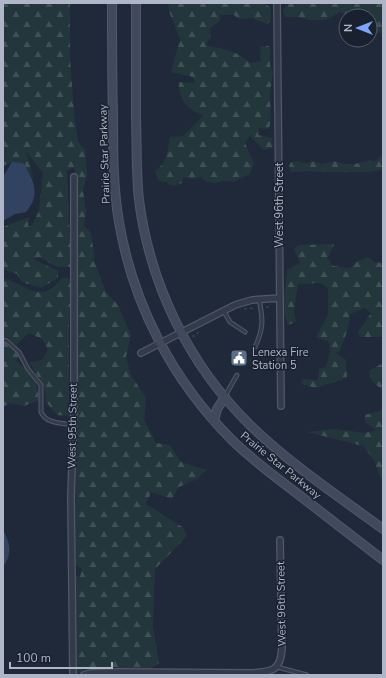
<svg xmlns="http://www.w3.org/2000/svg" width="386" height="678" font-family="'Nunito Sans',sans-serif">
<defs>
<pattern id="forest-firs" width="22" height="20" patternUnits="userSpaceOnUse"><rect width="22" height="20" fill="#22363b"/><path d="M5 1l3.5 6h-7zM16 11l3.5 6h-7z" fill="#405156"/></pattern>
</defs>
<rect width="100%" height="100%" fill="#20293a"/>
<path fill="url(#forest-firs)" d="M3 3H70V57L74 112 78 142 85 150 87 175 83 190 86 212 84 226 91 233 95 263 106 292 118 305 131 335 126 357 131 375 146 398 144 420 156 443 170 445 181 462 207 470 197 479 179 487 172 499 151 492 146 504 184 528 187 536 155 569 153 626 159 663 149 670 114 672 85 670 74 675V575L80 577 82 569 75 565 77 279 75 267 76 176 74 167 67 171 71 267H57L39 257 33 259 58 271V278L41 288 22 282 17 274 3 269V227L29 217 28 227 32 225 39 211 43 173 26 151 34 180 23 163 12 162 3 166Z
M168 3H264L271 8V21L267 24 252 18 239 19 234 15H220V21L210 28 211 38 205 45C223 49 235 50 251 63L261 61 260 46H269C273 55 267 64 273 72L270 94 271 120 269 129 259 128 258 135 272 138 273 148 264 150 250 136 245 143 254 163 250 174 233 182 224 181 215 183 207 182 201 177 191 179 183 177 182 183 174 186 169 185 167 182H162L158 180 155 171C168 163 167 151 170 137L183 136 203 116C184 106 182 104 178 82L195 83 193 77 171 72 180 39 170 14Z
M289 3H383V33L370 32V16H350L340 12C335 15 328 20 322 20 310 22 297 15 285 17L283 10Z
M382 151 383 170C353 175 321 170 291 172L289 166 291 162 298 161 307 164 312 161 322 164 336 161 344 164H355L370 160 374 162 381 156Z
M334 244 328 258 333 266 350 268 358 261 368 257 374 262 383 263V337H360L358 332 371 313 365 308 350 314 348 328 340 351 336 353 346 360 347 378 316 388 301 384 302 379 318 380 319 369 326 367 330 352 329 342 316 337 328 315V288L321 283 298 284 294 311 296 322 288 325 283 309 287 270 300 263 294 249 298 245Z
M3 278C29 286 40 305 62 278H69L71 287 69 325V416L57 415 46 402 44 387 29 362 42 360 48 350 42 339 29 333 16 345 8 337H3Z
M3 340 11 344 19 357 16 361C33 374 37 379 39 400L24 406 10 403 3 407Z
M383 363V391L372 381 369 371Z
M383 410V479H381L374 460 363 446 307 432 335 429 365 433 376 430 365 422V415Z"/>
<path fill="#324362" d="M12 162 23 163C34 180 41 195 26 212L15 214 3 221V177Z
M3 529C9 543 13 550 5 564H3Z"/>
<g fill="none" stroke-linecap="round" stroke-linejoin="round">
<g stroke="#515968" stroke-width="5">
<path id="service" d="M223 310 230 322 245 332
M3 340 7 341 19 352 28 369 41 385V412C46 424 62 423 73 425
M255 347C264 328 263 319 259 299
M225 396 237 375
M277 667 307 675"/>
</g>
<g stroke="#515968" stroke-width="8">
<path id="minor" d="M277 3 281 406
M141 353 235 305 252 300 280 298
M73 675 71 496 74 406V177
M84 675 91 673 118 672 251 673C272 672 281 671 282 647L280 540"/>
</g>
<g stroke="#515968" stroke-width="10">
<path id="secondary" d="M112 3C112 41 112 78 113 116 113 152 113 187 119 222 133 305 173 381 232 440 252 460 276 477 299 495 327 517 355 538 383 560
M136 3C136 42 136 80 136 119 137 146 136 173 139 200 150 285 189 365 250 425 290 464 338 496 383 529
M214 421 217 409 225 397"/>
</g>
<path stroke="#3c5255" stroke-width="1" stroke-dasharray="3 3" stroke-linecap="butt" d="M266 307H270L271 305
M244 309 254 308
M192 336H196L199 331"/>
<use href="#service" stroke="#333b4a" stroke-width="3"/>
<use href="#minor" stroke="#333b4a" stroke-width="5.5"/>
<use href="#secondary" stroke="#414a5d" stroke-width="8"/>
</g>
<defs>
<g id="civic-square" transform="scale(0.9)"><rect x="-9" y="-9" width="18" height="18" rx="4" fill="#5c6f8a" stroke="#19212f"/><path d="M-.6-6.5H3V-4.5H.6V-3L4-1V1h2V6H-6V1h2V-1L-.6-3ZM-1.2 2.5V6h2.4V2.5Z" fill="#fff"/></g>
</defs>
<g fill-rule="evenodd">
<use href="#civic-square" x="239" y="358"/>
</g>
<g text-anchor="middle" stroke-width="3" stroke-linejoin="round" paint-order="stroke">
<g font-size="11" fill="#aeb6c7" stroke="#19212f">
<text transform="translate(104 154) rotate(-92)" y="4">Prairie Star Parkway</text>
<text transform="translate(279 205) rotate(-90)" y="4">West 96th Street</text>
<text transform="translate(72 426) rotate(-89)" y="4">West 95th Street</text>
<text transform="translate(281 465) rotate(39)" y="4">Prairie Star Parkway</text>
<text transform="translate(281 604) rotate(-91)" y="4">West 96th Street</text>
</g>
<g font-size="11" fill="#aeb6c7" stroke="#19212f" text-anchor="start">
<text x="252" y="356">Lenexa Fire<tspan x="252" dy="13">Station 5</tspan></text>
</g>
</g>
<rect width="386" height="678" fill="none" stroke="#aeb6c7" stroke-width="8"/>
<g transform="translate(358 28) rotate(270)"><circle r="19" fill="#19212f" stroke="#555d6c"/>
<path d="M0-3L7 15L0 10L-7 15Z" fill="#7ca6fd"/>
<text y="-6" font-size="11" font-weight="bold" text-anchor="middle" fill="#aeb6c7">N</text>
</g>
<path d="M10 662v6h102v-6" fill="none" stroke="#aeb6c7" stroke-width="2"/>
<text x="16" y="662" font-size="12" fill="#aeb6c7" stroke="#19212f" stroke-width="3" paint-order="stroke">100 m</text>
</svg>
